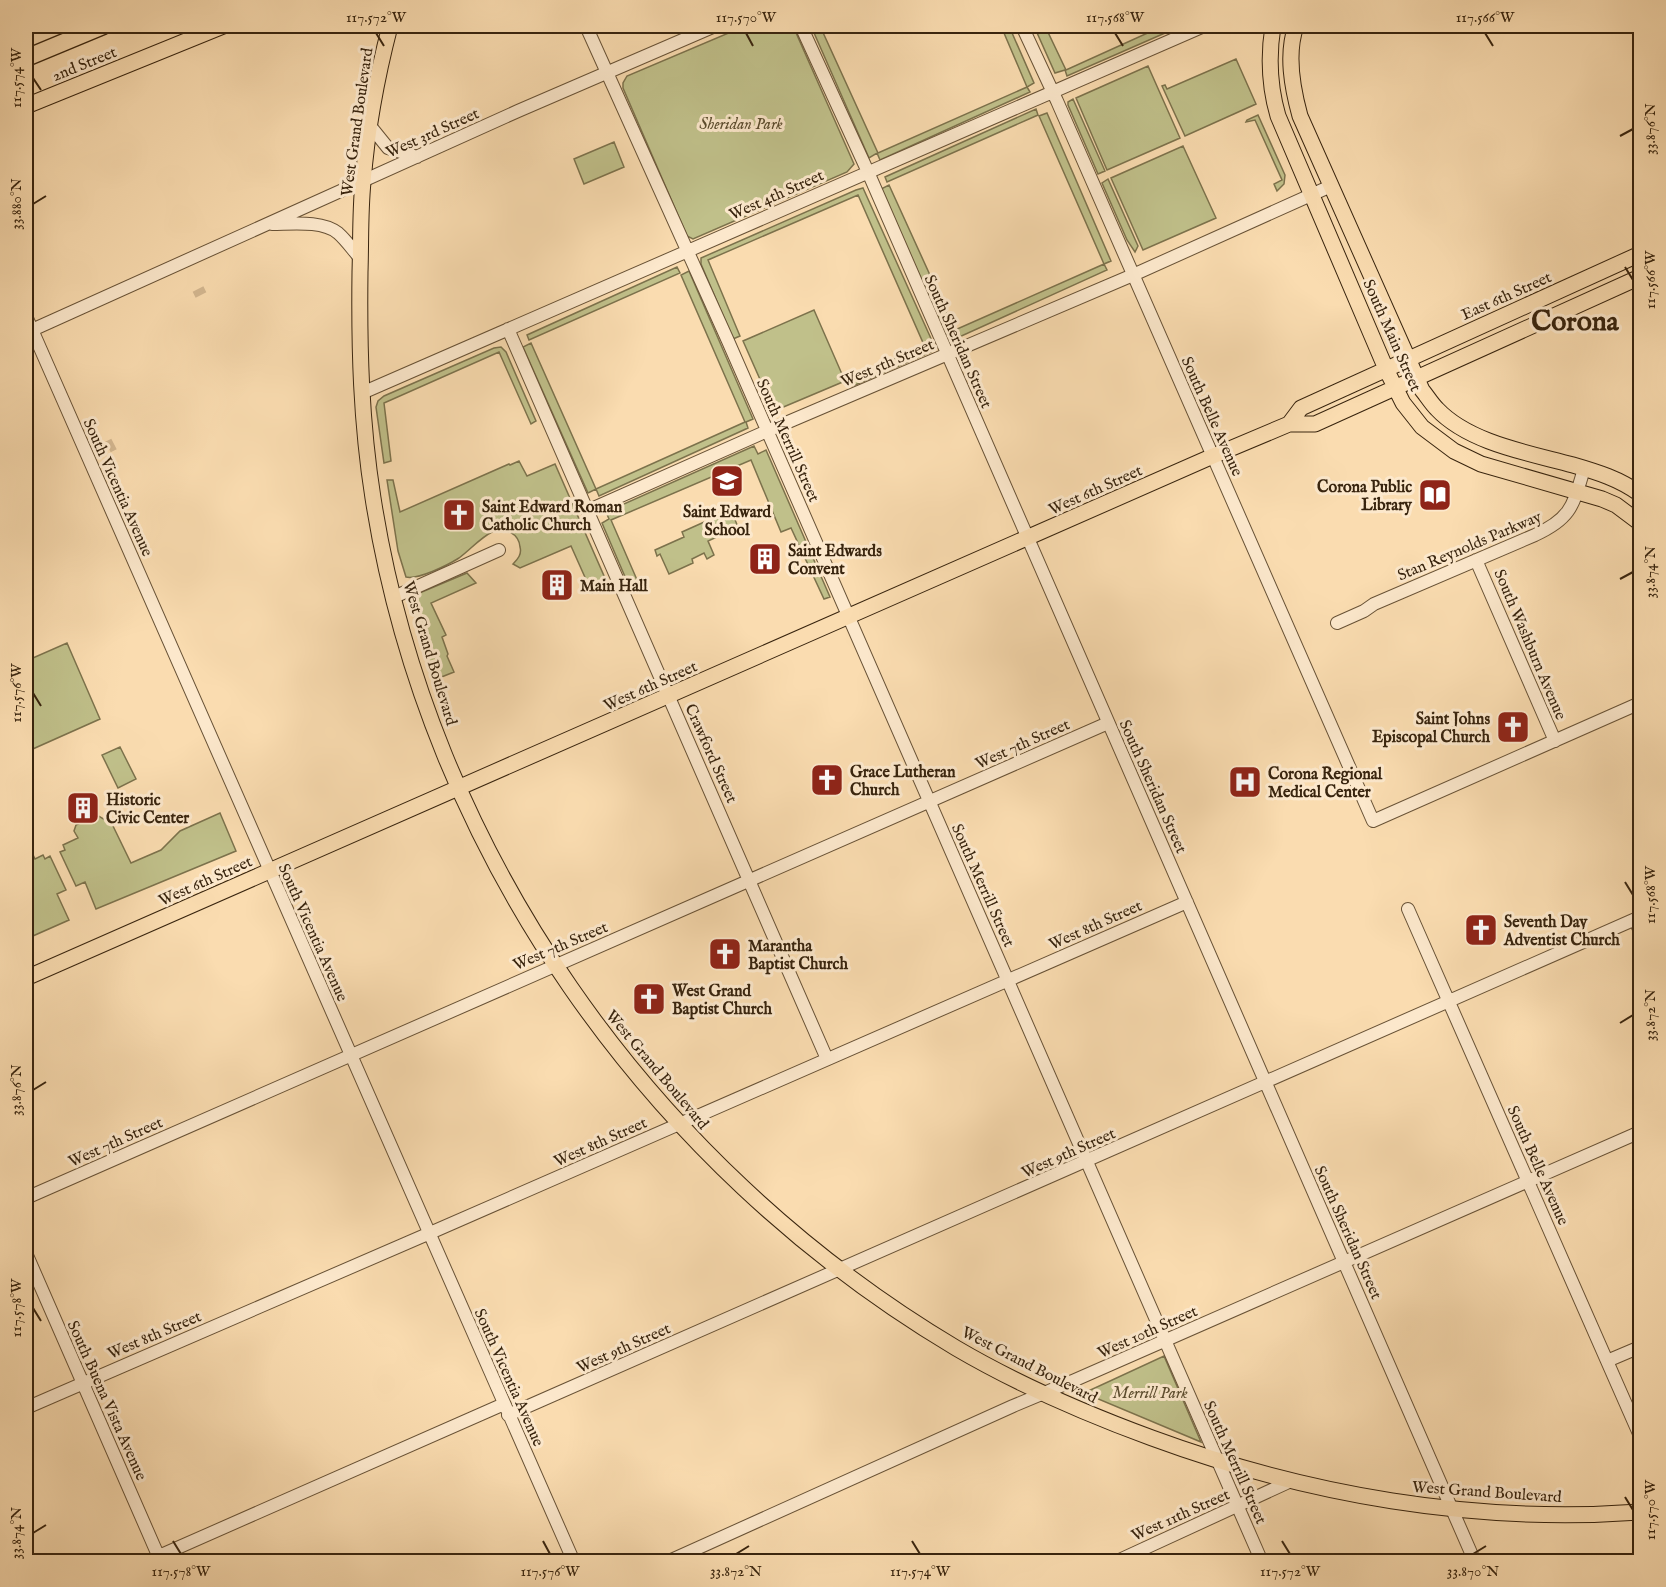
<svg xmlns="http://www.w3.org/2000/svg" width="1666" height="1587" font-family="'IM FELL English',serif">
<rect width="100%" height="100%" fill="#fadcb0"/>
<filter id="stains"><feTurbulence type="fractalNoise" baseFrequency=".00333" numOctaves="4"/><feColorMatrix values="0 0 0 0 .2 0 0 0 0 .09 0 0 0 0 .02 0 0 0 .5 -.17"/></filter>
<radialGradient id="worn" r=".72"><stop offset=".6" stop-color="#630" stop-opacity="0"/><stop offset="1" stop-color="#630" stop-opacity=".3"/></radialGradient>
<path fill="#c0c08a" stroke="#7c724c" stroke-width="1.5" d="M745 26H793L854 164 847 172 693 239 687 236 623 88V83L627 76Z
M811 26H820L878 153 1027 87 1001 26H1009L1034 83 1027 87 1030 92 880 160 877 153 869 158Z
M1034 26H1045L1066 70 1163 26H1181L1067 76 1065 70 1055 73Z
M1236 59 1256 104 1185 136 1162 86 1165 85 1167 89Z
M1148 66 1180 138 1107 170 1076 98Z
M1073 99 1105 171 1098 174 1068 105V102Z
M1036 109 1038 115 887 182 885 177Z
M1047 113 1111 261 1104 264 1107 270 957 338 954 331 946 335 881 189 889 185 955 330 1104 264 1039 116Z
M1258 115 1285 175 1284 184 1277 191 1274 184 1282 180 1255 120 1246 122 1247 120Z
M614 142 624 167 584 184 574 159Z
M1183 146 1216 218 1143 250 1111 178Z
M1108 179 1138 246 1135 252 1127 240 1102 183Z
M863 188 933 343 931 352 853 386 850 379 924 345 858 195 708 260 740 336 733 339 701 264V258L856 190Z
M677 267 680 273 529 340 527 335Z
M689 271 753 419 746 422 748 428 599 496 596 489 588 493 523 347 531 343 596 489 745 422 681 275Z
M814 310 845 381 774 411 743 341Z
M501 347 506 352 536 421 531 424 499 352 384 403 391 461 384 463 376 407 378 401 384 396 494 348Z
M754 446 758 454 766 450 830 597 824 599 791 528 781 532 751 460 611 520 641 589 632 593 602 523 609 519 606 512Z
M519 461 527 476 555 464 608 585 592 593 571 546 520 568 513 564C518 559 522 554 520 547 519 534 505 526 492 532 480 538 470 550 459 558 448 565 418 580 406 577L398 551 387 480H393L400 512 509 464 510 465Z
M731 510 738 527 708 541 714 555 707 559 704 553 692 559 693 563 669 574 660 554 657 556 655 550 684 537 682 532Z
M467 573 476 583 431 603 446 635 442 637 448 654 447 656 454 672 434 680 411 602 417 594Z
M67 643 100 719 26 752V661Z
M120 747 136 779 118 788 102 755Z
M220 813 236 851 96 909 85 882 76 886 60 852 65 850 63 845 78 838 74 831 76 825 97 815 112 824 131 863 161 850 180 831Z
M28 844 35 859 43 855 45 859 50 856 66 890 57 894 69 920 26 939V845Z
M1164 1356 1201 1442 1084 1393Z"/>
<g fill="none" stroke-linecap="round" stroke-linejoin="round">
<path stroke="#d3b790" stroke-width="12" stroke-dasharray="12 6" stroke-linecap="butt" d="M198 289 201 295
M108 447 114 444"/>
<g stroke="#685236" stroke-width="14">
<path id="minor" d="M586 26 728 341 1262 1562
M801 26 868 172 1475 1562
M1022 26 1057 101 1373 821 1640 703
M371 127 388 148 417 157
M272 224C291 224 322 220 338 233 346 240 353 250 360 258
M26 316 574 1562
M508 329 827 1059
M32 330 518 111 715 26
M362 393 1204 26
M587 511 767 431 1133 275 1331 186
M1476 560 1555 741
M394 597 499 550
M1337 623 1364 611 1374 604 1535 535C1572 518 1573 505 1584 469
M1408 909 1640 1436
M1635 919 1640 932
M26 1198 1108 723
M26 1253 161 1562
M1607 1361 1640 1347
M26 1408 430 1233 1187 902
M508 1415 1640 917
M159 1556 504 1404
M667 1562 1013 1406 1075 1380 1640 1132
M1115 1562 1291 1481"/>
</g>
<g stroke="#38240e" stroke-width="17">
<path id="major" d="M390 26C377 76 367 130 363 182 360 212 361 242 360 272 359 349 361 422 373 498 428 851 650 1166 956 1348 1019 1385 1084 1413 1152 1438 1307 1495 1474 1524 1640 1512
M1273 26C1268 57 1269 85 1278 116L1386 369 1403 403 1422 427 1454 451 1481 464 1602 499 1616 505 1640 523
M1296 26C1286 54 1292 87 1300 116L1422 390C1427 396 1431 403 1437 409 1469 443 1529 453 1573 465 1597 472 1620 479 1640 494
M26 106 223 26
M1289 424 1301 408 1640 254
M26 978 1213 456 1289 424H1315L1640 277"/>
</g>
<g stroke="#38240e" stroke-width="19">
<path id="highway" d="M26 58 103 26"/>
</g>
<use href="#minor" stroke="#fce8cc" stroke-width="12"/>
<use href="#major" stroke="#fadcb0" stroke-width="15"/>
<use href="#highway" stroke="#fadcb0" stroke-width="16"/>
</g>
<path fill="none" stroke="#38240e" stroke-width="2" d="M376 33 384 46M746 33 753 46M1115 33 1123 46M1485 33 1493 46M33 78 41 90M1620 136 1633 129M33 204 46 196M1625 267 1633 280M1620 579 1633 572M33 693 41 706M1625 882 1633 895M1620 1023 1633 1015M33 1090 46 1082M33 1308 41 1321M1625 1497 1633 1510M33 1533 46 1525M173 1541 181 1554M543 1541 550 1554M912 1541 920 1554M1282 1541 1290 1554M736 1554 749 1546M1473 1554 1486 1546"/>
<defs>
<g id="school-square" transform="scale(1.725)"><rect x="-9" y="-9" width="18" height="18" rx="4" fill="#8f2418" stroke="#fce8cc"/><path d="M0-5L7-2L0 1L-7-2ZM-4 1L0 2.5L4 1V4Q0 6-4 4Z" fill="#fff"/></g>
<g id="library-square" transform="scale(1.725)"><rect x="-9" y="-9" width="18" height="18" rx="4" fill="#8f2418" stroke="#fce8cc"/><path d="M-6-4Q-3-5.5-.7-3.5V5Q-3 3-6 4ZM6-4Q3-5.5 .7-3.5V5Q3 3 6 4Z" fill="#fff"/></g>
<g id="church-square" transform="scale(1.725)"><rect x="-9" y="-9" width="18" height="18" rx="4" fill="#8f2418" stroke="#fce8cc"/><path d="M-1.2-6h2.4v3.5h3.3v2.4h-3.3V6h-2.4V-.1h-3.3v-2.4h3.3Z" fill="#fff"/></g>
<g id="building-square" transform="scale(1.725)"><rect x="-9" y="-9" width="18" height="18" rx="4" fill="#8f2418" stroke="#fce8cc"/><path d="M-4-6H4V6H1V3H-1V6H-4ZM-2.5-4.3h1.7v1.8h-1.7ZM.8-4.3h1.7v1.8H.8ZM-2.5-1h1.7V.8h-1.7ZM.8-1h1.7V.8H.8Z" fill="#fff"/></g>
<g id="hospital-square" transform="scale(1.725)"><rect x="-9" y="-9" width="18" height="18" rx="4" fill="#8f2418" stroke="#fce8cc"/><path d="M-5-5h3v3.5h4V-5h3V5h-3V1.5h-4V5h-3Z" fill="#fff"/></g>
</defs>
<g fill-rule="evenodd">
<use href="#school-square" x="727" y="481"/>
<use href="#library-square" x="1435" y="495"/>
<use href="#church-square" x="459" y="515"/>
<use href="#building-square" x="765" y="559"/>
<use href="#building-square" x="557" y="585"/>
<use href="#church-square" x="1513" y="727"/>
<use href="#church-square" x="827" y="780"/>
<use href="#hospital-square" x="1245" y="782"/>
<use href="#building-square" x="83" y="808"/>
<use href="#church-square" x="1481" y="930"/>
<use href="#church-square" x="725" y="954"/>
<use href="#church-square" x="649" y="999"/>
</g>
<g text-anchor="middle" stroke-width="6" stroke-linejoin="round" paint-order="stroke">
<g font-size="16" fill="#38240e" stroke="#fce8cc">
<text transform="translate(84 63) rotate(-22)" y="6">2nd Street</text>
<text transform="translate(356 122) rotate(-82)" y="6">West Grand Boulevard</text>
<text transform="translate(432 132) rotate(-24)" y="6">West 3rd Street</text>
<text transform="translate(776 194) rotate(-24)" y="6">West 4th Street</text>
<text transform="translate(1506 295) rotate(-24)" y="6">East 6th Street</text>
<text transform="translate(1393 335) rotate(66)" y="6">South Main Street</text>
<text transform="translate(959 341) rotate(66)" y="6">South Sheridan Street</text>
<text transform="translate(887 362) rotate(-23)" y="6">West 5th Street</text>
<text transform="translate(1213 416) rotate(66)" y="6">South Belle Avenue</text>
<text transform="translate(789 440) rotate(66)" y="6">South Merrill Street</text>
<text transform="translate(119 487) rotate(66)" y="6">South Vicentia Avenue</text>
<text transform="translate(1095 489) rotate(-24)" y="6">West 6th Street</text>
<text transform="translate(1469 545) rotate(-23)" y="6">Stan Reynolds Parkway</text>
<text transform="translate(1531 644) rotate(67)" y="6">South Washburn Avenue</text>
<text transform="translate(431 653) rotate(73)" y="6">West Grand Boulevard</text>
<text transform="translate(650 685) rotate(-24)" y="6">West 6th Street</text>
<text transform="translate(1022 743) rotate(-24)" y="6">West 7th Street</text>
<text transform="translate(712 753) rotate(66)" y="6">Crawford Street</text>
<text transform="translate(1154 786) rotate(66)" y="6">South Sheridan Street</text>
<text transform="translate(205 880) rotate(-24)" y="6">West 6th Street</text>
<text transform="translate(984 885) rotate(66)" y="6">South Merrill Street</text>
<text transform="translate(1095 924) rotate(-24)" y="6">West 8th Street</text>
<text transform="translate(314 932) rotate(66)" y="6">South Vicentia Avenue</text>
<text transform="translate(560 945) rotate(-23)" y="6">West 7th Street</text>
<text transform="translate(658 1069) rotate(50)" y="6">West Grand Boulevard</text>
<text transform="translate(115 1141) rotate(-24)" y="6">West 7th Street</text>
<text transform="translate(600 1141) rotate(-24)" y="6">West 8th Street</text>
<text transform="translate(1068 1152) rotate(-24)" y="6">West 9th Street</text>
<text transform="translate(1539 1165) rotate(66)" y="6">South Belle Avenue</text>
<text transform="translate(1349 1232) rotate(66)" y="6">South Sheridan Street</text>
<text transform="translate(1147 1331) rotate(-24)" y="6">West 10th Street</text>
<text transform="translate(154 1334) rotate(-23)" y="6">West 8th Street</text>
<text transform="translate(623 1347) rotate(-24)" y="6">West 9th Street</text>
<text transform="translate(1030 1364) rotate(27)" y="6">West Grand Boulevard</text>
<text transform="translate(510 1377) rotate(66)" y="6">South Vicentia Avenue</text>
<text transform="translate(108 1400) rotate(66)" y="6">South Buena Vista Avenue</text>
<text transform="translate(1236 1462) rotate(66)" y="6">South Merrill Street</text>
<text transform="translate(1487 1491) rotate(4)" y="6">West Grand Boulevard</text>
<text transform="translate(1180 1514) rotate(-24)" y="6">West 11th Street</text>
</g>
<g font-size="16" font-style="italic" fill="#5a4b2d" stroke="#fce8cc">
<text x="741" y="129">Sheridan Park</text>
<text x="1150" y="1398">Merrill Park</text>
</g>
<g font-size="16" font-weight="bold" fill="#38240e" stroke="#fce8cc" text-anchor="start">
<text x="1412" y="492" text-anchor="end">Corona Public<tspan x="1412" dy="18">Library</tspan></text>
<text x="482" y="512">Saint Edward Roman<tspan x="482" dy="18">Catholic Church</tspan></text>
<text x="727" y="517" text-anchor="middle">Saint Edward<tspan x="727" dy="18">School</tspan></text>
<text x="788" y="556">Saint Edwards<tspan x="788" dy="18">Convent</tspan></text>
<text x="580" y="591">Main Hall</text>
<text x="1490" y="724" text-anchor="end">Saint Johns<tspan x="1490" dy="18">Episcopal Church</tspan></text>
<text x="850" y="777">Grace Lutheran<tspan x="850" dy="18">Church</tspan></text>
<text x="1268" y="779">Corona Regional<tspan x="1268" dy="18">Medical Center</tspan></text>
<text x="106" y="805">Historic<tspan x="106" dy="18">Civic Center</tspan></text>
<text x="1504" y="927">Seventh Day<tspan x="1504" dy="18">Adventist Church</tspan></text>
<text x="748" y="951">Marantha<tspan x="748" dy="18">Baptist Church</tspan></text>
<text x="672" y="996">West Grand<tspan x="672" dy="18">Baptist Church</tspan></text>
</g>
<g font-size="28" font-weight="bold" fill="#38240e" stroke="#fce8cc">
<text x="1575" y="330">Corona</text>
</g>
</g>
<rect width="1666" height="1587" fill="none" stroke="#fadcb0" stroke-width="66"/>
<rect x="33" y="33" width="1600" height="1521" fill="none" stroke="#38240e" stroke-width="2"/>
<g font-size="15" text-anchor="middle" fill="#38240e">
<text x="376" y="22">117.572°W</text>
<text x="746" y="22">117.570°W</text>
<text x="1115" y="22">117.568°W</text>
<text x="1485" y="22">117.566°W</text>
<text transform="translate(16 78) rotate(-90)" y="5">117.574°W</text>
<text transform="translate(1650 129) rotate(-90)" y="5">33.876°N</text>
<text transform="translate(16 204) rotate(-90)" y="5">33.880°N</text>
<text transform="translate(1650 280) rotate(-90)" y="5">117.566°W</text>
<text transform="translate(1650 572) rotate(-90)" y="5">33.874°N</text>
<text transform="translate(16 693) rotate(-90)" y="5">117.576°W</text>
<text transform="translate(1650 895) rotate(-90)" y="5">117.568°W</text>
<text transform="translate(1650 1015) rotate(-90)" y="5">33.872°N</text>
<text transform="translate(16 1090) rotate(-90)" y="5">33.876°N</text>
<text transform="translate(16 1308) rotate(-90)" y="5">117.578°W</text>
<text transform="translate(1650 1510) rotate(-90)" y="5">117.570°W</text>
<text transform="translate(16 1533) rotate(-90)" y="5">33.874°N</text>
<text x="181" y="1576">117.578°W</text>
<text x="550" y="1576">117.576°W</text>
<text x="736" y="1576">33.872°N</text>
<text x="920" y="1576">117.574°W</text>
<text x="1290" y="1576">117.572°W</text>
<text x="1473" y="1576">33.870°N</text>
</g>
<rect width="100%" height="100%" filter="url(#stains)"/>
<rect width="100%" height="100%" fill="url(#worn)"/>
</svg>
